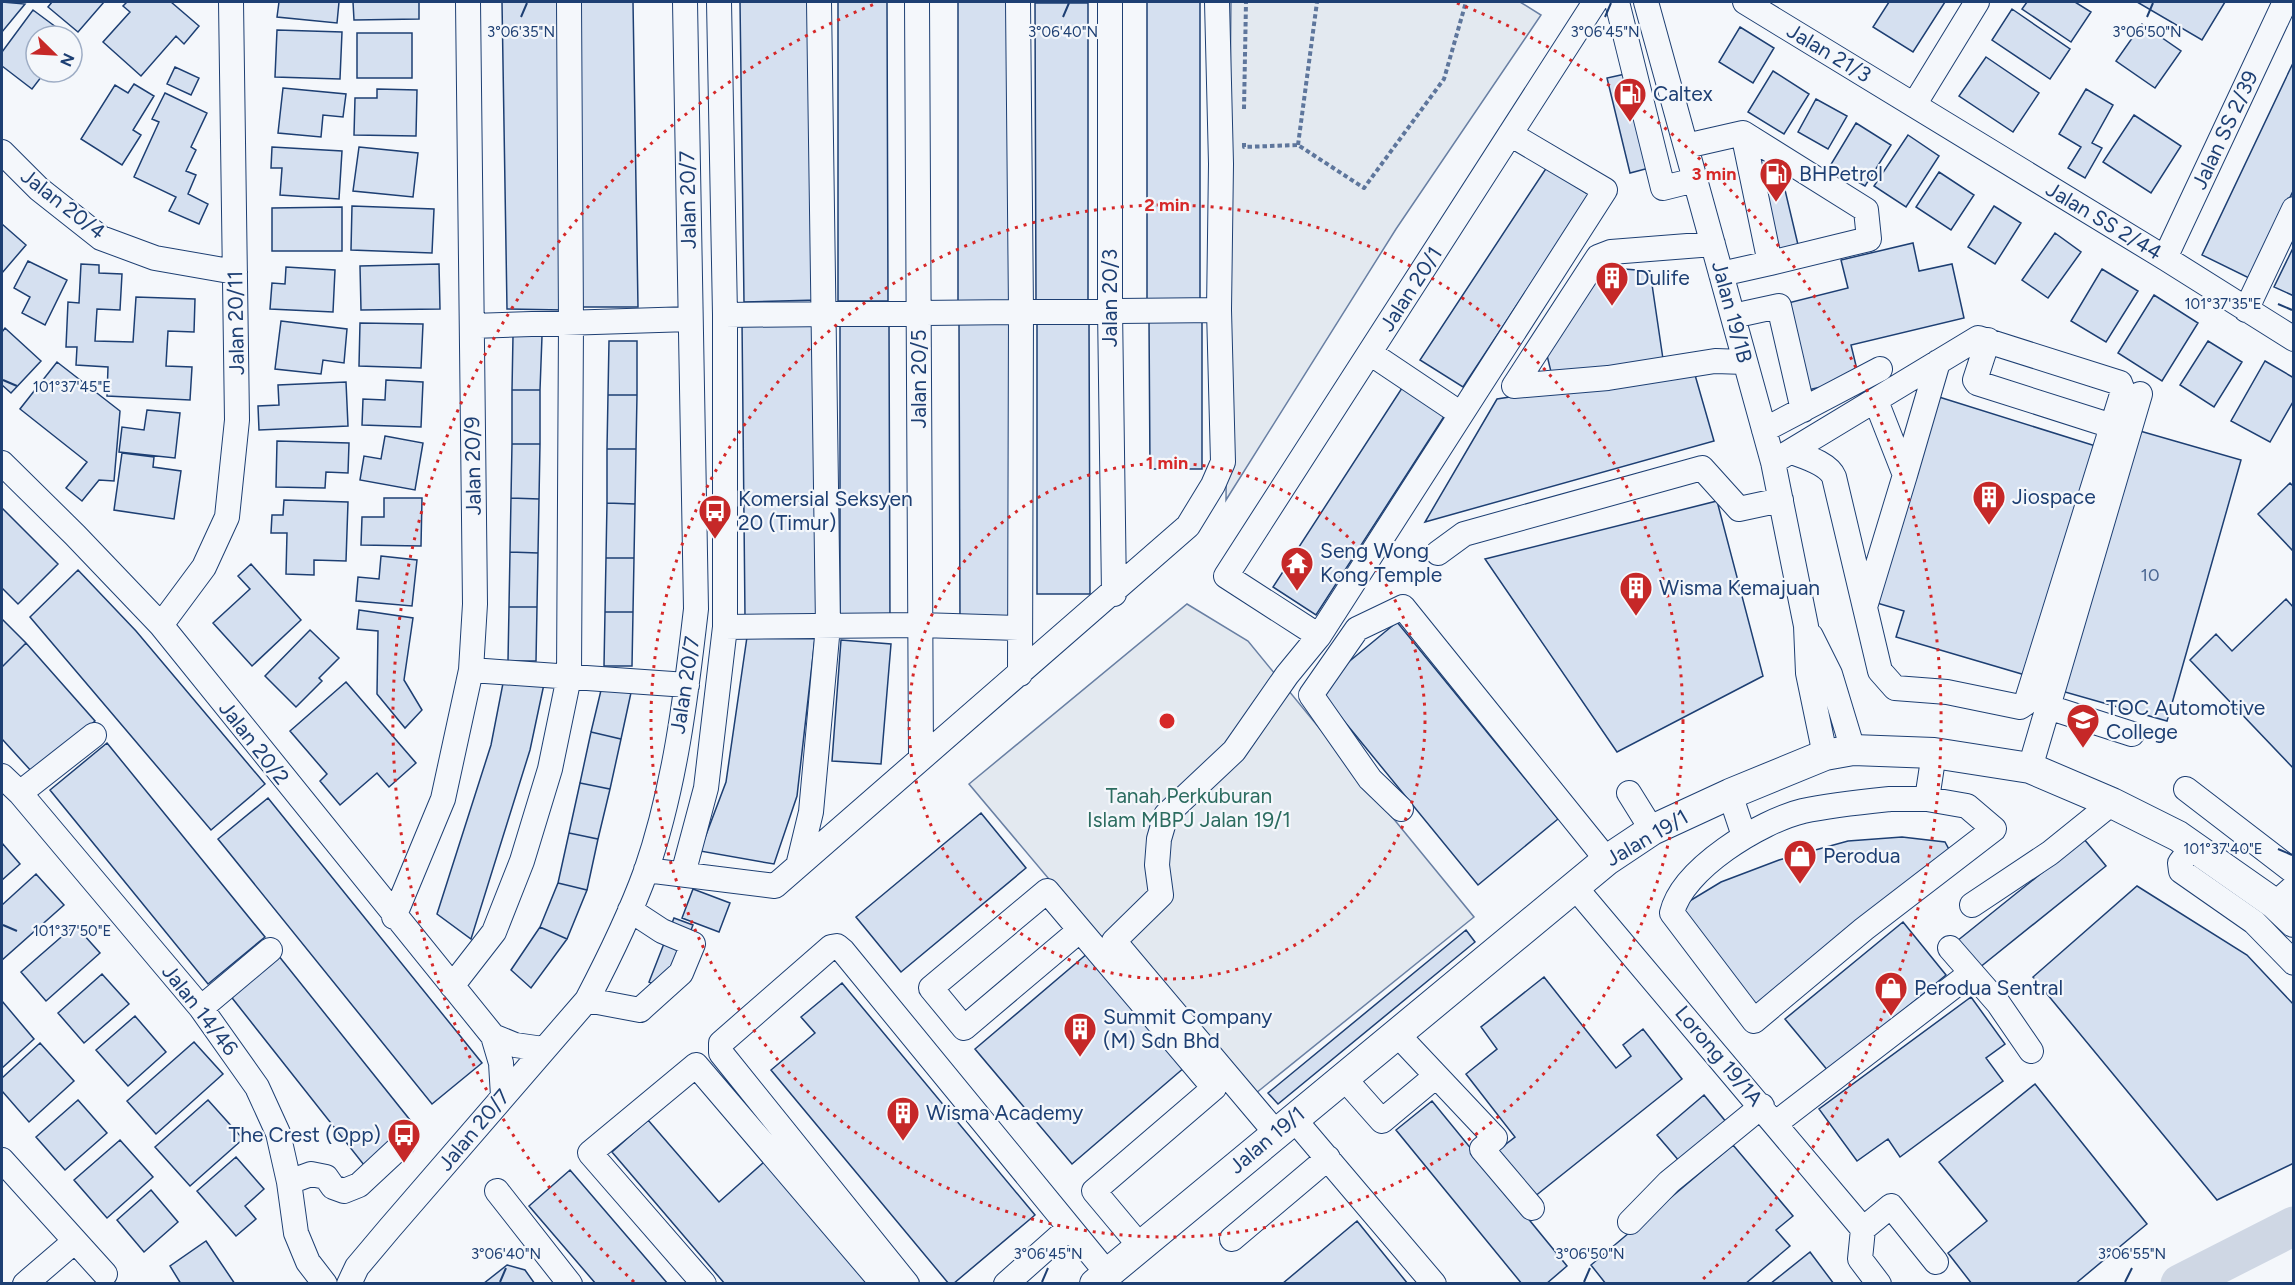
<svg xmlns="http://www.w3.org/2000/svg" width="2295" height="1285" font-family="Figtree,sans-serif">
<rect width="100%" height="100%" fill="#f4f7fb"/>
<path fill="#e3e9f0" stroke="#687fa3" stroke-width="1.5" d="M1231 2H1520L1541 15 1396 229 1226 500Z
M1187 604 1248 641 1474 917 1240 1106 969 784Z"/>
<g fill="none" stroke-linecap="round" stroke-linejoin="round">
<path stroke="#cfd7e4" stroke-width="39" d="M2180 1284 2294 1226"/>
</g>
<path fill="#d5e0f0" stroke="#1d3f73" stroke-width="1.5" d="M2 2 25 4 2 32Z
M52 2H104L78 32 48 7Z
M127 2H171L199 26 184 44 176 36 141 76 103 42 130 12 123 6Z
M279 2H339L337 23 277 17Z
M353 2H419V19L354 20Z
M502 2H559L564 310 507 309Z
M577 2H633L638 307H581Z
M740 2H812L817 300 744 302Z
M838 2H887L888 301H838Z
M958 2H1010L1011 302 958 303Z
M1147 2H1200V303H1147Z
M1889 2H1945L1913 52 1873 27Z
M2027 2H2075L2091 12 2071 42 2022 9Z
M2137 2H2225L2202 40Z
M1035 3H1088V304L1036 305Z
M2012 9 2070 49 2050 79 1992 40Z
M33 10 68 36H36V72H45L32 89 2 66V52Z
M2142 24 2181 51 2155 88 2116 61Z
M1740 27 1774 48 1753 83 1719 62Z
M277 30 342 32 340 79 275 77Z
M357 33H412V78H357Z
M1986 57 2039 93 2013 132 1959 96Z
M2294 61V189L2251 279 2202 255Z
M175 67 199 78 191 95 167 84Z
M1773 71 1809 94 1784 134 1748 112Z
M1630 73 1653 167 1630 173 1607 78Z
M134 84 154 96 133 130 141 135 122 165 81 139 115 85 128 93Z
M283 88 346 94 343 117 323 115 321 137 278 133Z
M377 89 417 90 416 136 354 135 355 98H377Z
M2086 89 2113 105 2092 143 2102 148 2085 178 2068 168 2081 147 2059 134Z
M165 93 207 113 191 147 196 150 186 171 196 175 188 194 208 204 199 224 169 211 176 197 134 177 159 122 152 119Z
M1816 99 1847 116 1828 149 1798 132Z
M2134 115 2181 146 2151 193 2103 162Z
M1856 123 1891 145 1865 186 1830 166Z
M1908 135 1939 156 1906 207 1874 186Z
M272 147 342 151 339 199 280 195 282 168H271Z
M359 147 418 153 413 197 353 191Z
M1776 152 1799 249 1775 254 1753 158Z
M1547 167 1589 195 1463 387 1420 360Z
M1939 172 1974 195 1951 230 1916 207Z
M352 206 434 209 432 253 351 250Z
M1994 206 2021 223 1995 264 1968 247Z
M342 207V251H272V208Z
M2 224 26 245 2 273Z
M2055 233 2081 252 2048 298 2022 280Z
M1913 243 1919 271 1952 264 1964 318 1851 345 1859 378 1808 390 1788 303 1848 288 1841 260Z
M2294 246V296L2274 287Z
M28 261 67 280 45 325 22 313 30 297 14 288Z
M81 264 99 265V273L122 274 120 310 97 309 95 341 133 342 136 297 195 299 194 332 168 331 166 366 192 367 190 400 107 396 108 367 76 365 77 347H66L68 302 79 303Z
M439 264 440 309 361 310 360 266Z
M286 267 335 270 333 312 270 309 272 283 285 284Z
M1597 267 1650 271 1663 359 1552 376 1544 343Z
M2102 269 2138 291 2106 342 2071 321Z
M2154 295 2198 323 2162 381 2118 353Z
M814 320 816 617H745L742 321Z
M1149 320H1202V469H1150Z
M281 321 347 329 344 363 323 360 321 374 275 369Z
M1089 321 1090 594H1037V322Z
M889 322 890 624H840V323Z
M959 322H1012V623H960Z
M360 323 423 324 421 368 359 366Z
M5 328 41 361 11 393 2 385V332Z
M513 336H542L540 390H512Z
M609 341H637V395H608Z
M2208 341 2242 362 2214 407 2180 385Z
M2265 361 2294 378V400L2270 442 2231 421Z
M57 362 120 411 114 481 99 480 82 501 66 488 87 462 20 409Z
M1693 368 1714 441 1425 522 1497 399Z
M386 380 423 382 421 427 362 425 363 399 385 400Z
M346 382 348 426 259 430 258 406 279 405 278 385Z
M1402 388 1445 415 1316 615 1273 587Z
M512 390H540V444H512Z
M608 395H637L636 449H607Z
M1939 397 2102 448 2032 677 1896 637 1904 611 1877 603Z
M147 410 180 413 175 458 119 452 122 427 144 430Z
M2133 429 2241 460 2167 721 2058 690Z
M385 436 423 443 415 490 360 480 364 456 381 459Z
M277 441 349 443 348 473 326 472 325 488 276 487Z
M512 444H540L539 499 511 498Z
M607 449H636L635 504 607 503Z
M122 453 154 457 153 467 181 471 174 519 114 510Z
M2290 483 2294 487V552L2258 514Z
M384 498H422L421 546 361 545 362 517H384Z
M511 498 539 499 538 553 510 552Z
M284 500 348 502 346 561 314 560V575L286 574 287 533H271L272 515H283Z
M1717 501 1763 676 1617 752 1485 559Z
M607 503 635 504 634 558H606Z
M2 508 58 564 18 604 2 588Z
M510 552 538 553 537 607H509Z
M381 556 417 560 412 606 356 601 358 577 379 579Z
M606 558H634L633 612H605Z
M251 564 301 620 252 666 213 623 250 589 238 576Z
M78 570 136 631 265 784 211 830 30 617Z
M2286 599 2294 608V769L2190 660 2216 634 2232 651Z
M509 607H537L536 661H508Z
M359 610 413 618 404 680 422 710 405 728 377 694 378 631 357 629Z
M605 612H633L632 666H604Z
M2 619 26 643 2 667Z
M1397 622 1558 819 1478 885 1317 688Z
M310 630 339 658 319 678 322 681 296 707 265 676Z
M747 637 815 638 797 796 774 864 700 851 726 782Z
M841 640 891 644 881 764 832 761Z
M26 643 95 721 33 773 2 739V667Z
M504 678 544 684 530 750 471 939 437 914 491 745Z
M346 682 416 763 389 787 377 773 340 805 320 781 327 774 290 731Z
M603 682 632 688 621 739 591 732Z
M591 732 621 739 610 789 580 783Z
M107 743 265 937 208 984 50 790Z
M580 783 610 789 598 839 569 833Z
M268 798 482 1063 432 1104 218 839Z
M981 813 1026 868 901 972 856 917Z
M569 833 598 839 587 890 558 883Z
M1902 837 1945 842 1952 855 1752 1011 1673 911 1721 882 1779 860 1848 841Z
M2084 839 2106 866 1979 968 1957 941Z
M2 843 20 864 2 880Z
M36 874 64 905 2 960V905Z
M558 883 587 890 567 939 540 927Z
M2137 886 2247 955 2294 1005V1163L2217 1200 2033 977Z
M693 889 730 903 719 932 682 918Z
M674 918 693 925 668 989 649 982Z
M1903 922 1946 975 1829 1072 1785 1019Z
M75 925 100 953 46 1001 21 972Z
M540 927 567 939 531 988 511 970Z
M1466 930 1475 942 1278 1104 1268 1093Z
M1088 953 1185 1067 1072 1164 975 1049Z
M278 955 414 1125 364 1165 229 994Z
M102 974 129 1004 84 1043 58 1013Z
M1544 977 1616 1068 1631 1056 1623 1045 1643 1029 1682 1079 1534 1197 1497 1151 1515 1137 1466 1074 1497 1049 1481 1027Z
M842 983 1035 1215 953 1284H949L771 1070 815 1033 801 1017Z
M1971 997 2005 1044 1986 1058 2003 1081 1900 1157 1888 1139 1857 1161 1819 1109Z
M2 1001 34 1039 2 1068Z
M135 1016 166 1052 128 1086 96 1050Z
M194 1042 223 1074 156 1134 127 1101Z
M40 1043 74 1081 29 1122 2 1091V1078Z
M2035 1084 2147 1224 2075 1284H1972L1948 1253 1987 1221 1939 1162Z
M1704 1095 1727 1123 1680 1162 1657 1135Z
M78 1100 107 1133 65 1170 36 1137Z
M208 1100 243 1139 190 1186 155 1147Z
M1432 1101 1567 1266 1546 1284H1522L1396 1130Z
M648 1120 719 1202 765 1161 870 1284H725L612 1152Z
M120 1140 153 1177 107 1218 74 1180Z
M1733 1145 1793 1216 1776 1230 1790 1246 1745 1284H1606L1591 1265Z
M236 1157 264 1189 245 1206 256 1219 236 1236 197 1191Z
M570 1170 668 1284H596L529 1206Z
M151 1190 178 1222 144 1252 117 1220Z
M1357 1221 1408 1284H1282Z
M206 1241 235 1284H181L170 1266Z
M1810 1252 1834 1284H1770Z
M507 1265 525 1270 535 1284H483Z"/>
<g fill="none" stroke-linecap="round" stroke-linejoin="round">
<g stroke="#1d3f73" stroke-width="26">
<path id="minor" d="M917 2 921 757
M1018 2 1021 311 1020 674
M1110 2V309L1114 594
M1617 2 1663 188 1695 180
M1646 2 1773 462 1806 626 1808 673 1825 755
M1745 2 2165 258 2294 339
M1914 105 1977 2
M1743 133 1866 210 1869 239 1770 263
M1510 134 1605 190 1319 636 1226 576C1349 385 1472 193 1595 2
M1686 146 1743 133 1770 263 1721 274
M2 152 39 189 101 238 155 258 235 272
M2165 258 2285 2
M2246 310 2294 209
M725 315 1219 310
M1733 316 1779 306 1803 410
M472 326 690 319
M1988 340 1975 380 1977 383 2112 426
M1370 353 1461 414
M1514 386 1598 257 1611 252 1713 244
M1514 386 1608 378 1715 361 1745 362
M1764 430 1880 369
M1773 462 1978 338 2120 383 2123 391 2026 703 2020 707 1947 692 1895 688 1880 671 1834 477C1828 463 1805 457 1792 452
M2 463 75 535 161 625 493 1036 501 1063 503 1096
M1905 475 1938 362
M1438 553 1464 534 1702 468 1739 509 1781 500
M1865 607 1905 475 1876 401
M161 625 204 567 227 517 237 420 231 2
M725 627 920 625 1020 628
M1811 636 1830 674 1853 750
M471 670 687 685
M2048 707 2132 734
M2030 768 2140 394
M2 776 20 793 201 1008 257 1087 278 1133 289 1182 296 1233 308 1262 325 1284
M2186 789 2294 872
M20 793 94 735
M1629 793 1652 830
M1730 794 1744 836
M1890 799H1927L1967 806 1994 829 1864 929 1754 1021 1672 913C1682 869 1761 821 1803 811 1831 805 1861 802 1890 799Z
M1927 799 1934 753
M1401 809 1370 779 1311 695 1357 629 1403 607 1607 860
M2193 846 2180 863 2181 871 2254 922 2294 963
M798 866 811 812 828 626 819 2
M646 870 775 886 1188 526 1213 485 1223 462 1219 310 1221 164 1217 2
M683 874 706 788 725 627V315L719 2
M1574 886 1863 1229
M2275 904 2294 887
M1972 905 2050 853 2112 803
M394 917 443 799 471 670 475 604 468 2
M1080 930 1047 891 931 988 964 1028 1080 930 1214 1088 1094 1191 1140 1246
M1950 948 1998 1003 2031 1051
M452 986 494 932 522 861 550 769 569 677 571 323 569 2
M587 1000 640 1010 681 973 693 944 662 931 630 910
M201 1008 270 950
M1396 1033 1495 1138 1482 1149 1532 1208
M493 1036 515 1045 543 1049
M1343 1077 1382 1121 1436 1076
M1293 1118 1434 1284
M1776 1123 1971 973
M1276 1133 1114 941 1161 895 1157 865 1159 839 1166 815 1234 751 1287 675 1319 636
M2 1160 105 1274
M289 1182 311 1174 326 1177 333 1187 344 1191 359 1185 403 1144
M497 1191 570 1284
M1630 1222 1669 1182 1762 1106
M1232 1239 1328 1158
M25 1284 75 1241
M349 1284 357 1267 389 1229 587 1000C609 958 630 915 646 871 675 787 686 696 696 609L685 2
M704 1284 590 1153 696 1065 883 1284
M907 1284 721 1053V1043L831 947 837 946 843 951 1107 1273
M1006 1284 1069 1228
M1879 1284 1860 1259 1863 1229 1891 1206 1936 1262"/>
</g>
<g stroke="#1d3f73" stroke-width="32">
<path id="major" d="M1095 1284 1607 860 1652 830 1730 794 1825 755 1853 750 1934 753 2030 768 2112 803 2178 836 2275 904 2294 922"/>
</g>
<path stroke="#5e769c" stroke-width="4" stroke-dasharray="4.5 3" stroke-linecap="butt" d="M1244 109 1246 2
M1244 143V147L1298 145 1364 188 1444 79 1466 2
M1298 145 1317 2"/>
<use href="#minor" stroke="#f4f7fb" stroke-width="24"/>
<use href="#major" stroke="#f4f7fb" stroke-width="30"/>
</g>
<path fill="none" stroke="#1d3f73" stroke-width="2" d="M521 17 527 3M1063 17 1069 3M1605 17 1611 3M2147 17 2153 3M2278 304 2292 310M3 380 17 386M2278 849 2292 855M3 925 17 931M500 1282 506 1268M1042 1282 1048 1268M1584 1282 1590 1268M2125 1282 2132 1268"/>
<g fill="none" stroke="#d62828" stroke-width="3" stroke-dasharray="3 6">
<circle cx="1167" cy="721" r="258"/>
<circle cx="1167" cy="721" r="516"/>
<path d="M634 1282A774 774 0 0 1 877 3M1457 3A774 774 0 0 1 1700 1282"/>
</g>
<defs>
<g id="fuel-pin" transform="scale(1.725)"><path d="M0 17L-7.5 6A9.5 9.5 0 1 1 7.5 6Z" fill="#c62828" stroke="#f4f7fb"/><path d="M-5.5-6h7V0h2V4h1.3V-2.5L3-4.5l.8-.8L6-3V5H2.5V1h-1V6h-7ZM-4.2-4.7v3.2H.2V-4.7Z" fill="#fff"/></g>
<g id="building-pin" transform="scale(1.725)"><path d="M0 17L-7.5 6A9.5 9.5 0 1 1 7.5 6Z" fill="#c62828" stroke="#f4f7fb"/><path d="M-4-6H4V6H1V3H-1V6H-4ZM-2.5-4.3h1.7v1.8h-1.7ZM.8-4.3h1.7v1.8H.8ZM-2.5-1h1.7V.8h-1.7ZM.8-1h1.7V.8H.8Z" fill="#fff"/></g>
<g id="bus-pin" transform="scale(1.725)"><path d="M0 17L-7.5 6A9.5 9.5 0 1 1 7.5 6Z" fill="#c62828" stroke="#f4f7fb"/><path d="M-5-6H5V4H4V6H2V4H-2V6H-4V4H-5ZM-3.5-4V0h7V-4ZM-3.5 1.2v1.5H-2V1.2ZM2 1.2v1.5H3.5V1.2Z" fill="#fff"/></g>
<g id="temple-pin" transform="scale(1.725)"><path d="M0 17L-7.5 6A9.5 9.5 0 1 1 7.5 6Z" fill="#c62828" stroke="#f4f7fb"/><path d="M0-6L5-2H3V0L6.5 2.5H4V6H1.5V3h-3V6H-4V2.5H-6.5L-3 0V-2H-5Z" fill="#fff"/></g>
<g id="university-pin" transform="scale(1.725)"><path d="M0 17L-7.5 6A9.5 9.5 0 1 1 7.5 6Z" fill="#c62828" stroke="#f4f7fb"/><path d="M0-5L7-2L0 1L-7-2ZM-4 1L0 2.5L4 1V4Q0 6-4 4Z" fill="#fff"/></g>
<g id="shop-pin" transform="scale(1.725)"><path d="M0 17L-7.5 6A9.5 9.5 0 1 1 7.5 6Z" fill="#c62828" stroke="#f4f7fb"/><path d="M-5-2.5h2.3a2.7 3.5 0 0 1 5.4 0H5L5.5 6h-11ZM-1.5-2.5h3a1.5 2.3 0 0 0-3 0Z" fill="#fff"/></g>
</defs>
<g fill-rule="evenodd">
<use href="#fuel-pin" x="1630" y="94"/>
<use href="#fuel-pin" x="1776" y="174"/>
<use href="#building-pin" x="1612" y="278"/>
<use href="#building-pin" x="1989" y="497"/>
<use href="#bus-pin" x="715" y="511"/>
<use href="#temple-pin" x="1297" y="563"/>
<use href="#building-pin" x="1636" y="588"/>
<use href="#university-pin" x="2083" y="720"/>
<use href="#shop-pin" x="1800" y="856"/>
<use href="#shop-pin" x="1891" y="988"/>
<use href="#building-pin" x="1080" y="1029"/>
<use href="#building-pin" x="903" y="1113"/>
<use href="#bus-pin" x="404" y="1135"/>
</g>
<g text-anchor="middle" stroke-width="4.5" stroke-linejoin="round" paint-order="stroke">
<g font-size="18" fill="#4b6792">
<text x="2150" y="581">10</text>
</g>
<g font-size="21" fill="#1d3f73" stroke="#f4f7fb">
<text transform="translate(1829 53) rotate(31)" y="7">Jalan 21/3</text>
<text transform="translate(2225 130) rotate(-65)" y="7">Jalan SS 2/39</text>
<text transform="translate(688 200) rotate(-91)" y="7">Jalan 20/7</text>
<text transform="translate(63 204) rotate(38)" y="7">Jalan 20/4</text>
<text transform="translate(2104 221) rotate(31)" y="7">Jalan SS 2/44</text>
<text transform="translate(1411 289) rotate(-57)" y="7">Jalan 20/1</text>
<text transform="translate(1110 298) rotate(-90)" y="7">Jalan 20/3</text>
<text transform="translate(1732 312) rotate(75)" y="7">Jalan 19/1B</text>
<text transform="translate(236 323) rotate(-91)" y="7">Jalan 20/11</text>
<text transform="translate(919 379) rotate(-90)" y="7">Jalan 20/5</text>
<text transform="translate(473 466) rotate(-91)" y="7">Jalan 20/9</text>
<text transform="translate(685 685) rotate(-81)" y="7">Jalan 20/7</text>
<text transform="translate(254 743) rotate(52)" y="7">Jalan 20/2</text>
<text transform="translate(1647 838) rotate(-30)" y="7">Jalan 19/1</text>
<text transform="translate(200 1010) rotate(52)" y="7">Jalan 14/46</text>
<text transform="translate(1719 1056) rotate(50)" y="7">Lorong 19/1A</text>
<text transform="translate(474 1130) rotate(-50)" y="7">Jalan 20/7</text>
<text transform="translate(1267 1140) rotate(-40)" y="7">Jalan 19/1</text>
</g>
<g font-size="21" fill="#1d3f73" stroke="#f4f7fb" text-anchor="start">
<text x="1653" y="101">Caltex</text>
<text x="1799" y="181">BHPetrol</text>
<text x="1635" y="285">Dulife</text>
<text x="2012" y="504">Jiospace</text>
<text x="738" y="506">Komersial Seksyen<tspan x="738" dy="24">20 (Timur)</tspan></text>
<text x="1320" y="558">Seng Wong<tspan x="1320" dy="24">Kong Temple</tspan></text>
<text x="1659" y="595">Wisma Kemajuan</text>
<text x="2106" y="715">TOC Automotive<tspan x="2106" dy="24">College</tspan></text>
<text x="1823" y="863">Perodua</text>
<text x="1914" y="995">Perodua Sentral</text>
<text x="1103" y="1024">Summit Company<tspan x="1103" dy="24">(M) Sdn Bhd</tspan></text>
<text x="926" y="1120">Wisma Academy</text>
<text x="381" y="1142" text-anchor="end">The Crest (Opp)</text>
</g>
<g font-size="21" fill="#2c6c60" stroke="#f4f7fb">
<text x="1189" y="803">Tanah Perkuburan<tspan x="1189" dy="24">Islam MBPJ Jalan 19/1</tspan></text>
</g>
</g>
<g font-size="15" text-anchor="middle" fill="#1d3f73" stroke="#f4f7fb" stroke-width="4.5" stroke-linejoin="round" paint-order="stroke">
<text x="521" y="37">3°06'35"N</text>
<text x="1063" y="37">3°06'40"N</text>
<text x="1605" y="37">3°06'45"N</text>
<text x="2147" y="37">3°06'50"N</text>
<text x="2223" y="309">101°37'35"E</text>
<text x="72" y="392">101°37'45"E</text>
<text x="2223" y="854">101°37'40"E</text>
<text x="72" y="936">101°37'50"E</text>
<text x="506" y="1259">3°06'40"N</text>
<text x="1048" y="1259">3°06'45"N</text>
<text x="1590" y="1259">3°06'50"N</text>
<text x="2132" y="1259">3°06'55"N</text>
</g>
<circle cx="1167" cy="721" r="9" fill="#d62828" stroke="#f4f7fb" stroke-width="3"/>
<g font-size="18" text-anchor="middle" font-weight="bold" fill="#d62828" stroke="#f4f7fb" stroke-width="4.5" stroke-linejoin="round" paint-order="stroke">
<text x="1714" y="180">3 min</text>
<text x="1167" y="211">2 min</text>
<text x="1167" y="469">1 min</text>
</g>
<rect width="2295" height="1285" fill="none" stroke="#1d3f73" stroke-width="6"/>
<g transform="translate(54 54) rotate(114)"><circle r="28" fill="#f4f7fb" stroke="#9eadc5" stroke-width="1.5"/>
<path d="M0-4.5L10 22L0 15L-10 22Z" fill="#c62828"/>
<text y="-9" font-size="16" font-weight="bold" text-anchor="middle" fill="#1d3f73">N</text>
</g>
</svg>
